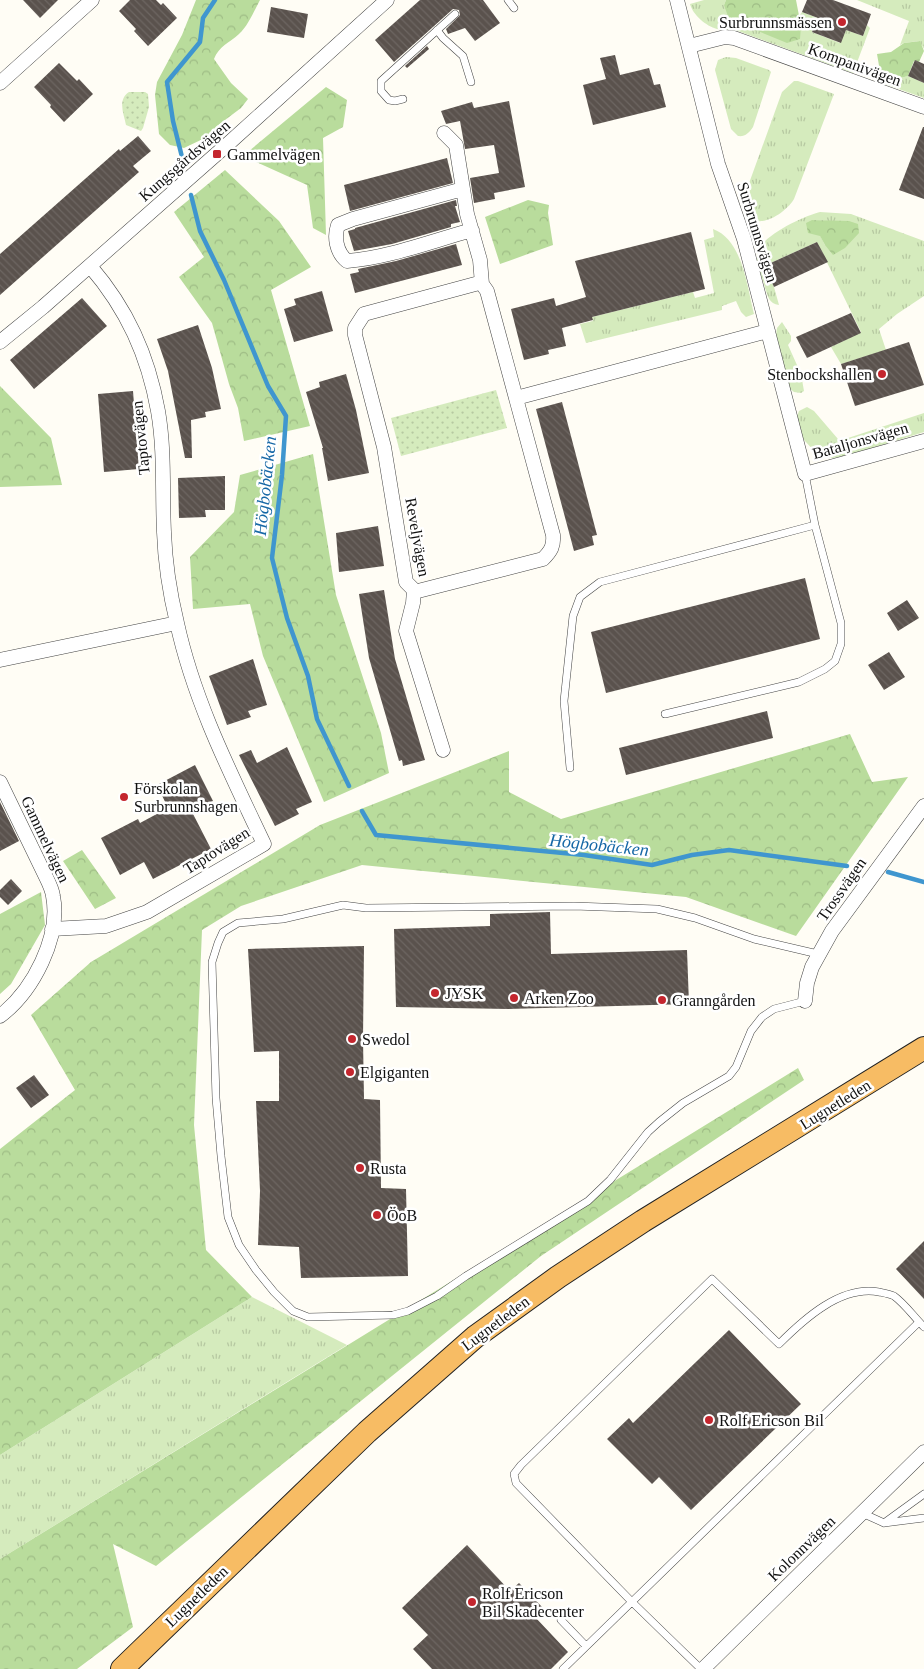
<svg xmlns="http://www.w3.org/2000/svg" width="924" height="1669" font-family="'Times New Roman',serif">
<defs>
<pattern id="grass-tufts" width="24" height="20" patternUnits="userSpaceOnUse" patternTransform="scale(1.25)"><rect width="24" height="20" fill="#d5ebbd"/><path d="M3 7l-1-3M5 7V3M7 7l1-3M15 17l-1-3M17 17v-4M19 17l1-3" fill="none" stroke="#b6c8a1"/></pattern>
<pattern id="forest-crowns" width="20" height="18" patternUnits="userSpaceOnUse" patternTransform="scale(1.25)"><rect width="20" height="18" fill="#b9dc9c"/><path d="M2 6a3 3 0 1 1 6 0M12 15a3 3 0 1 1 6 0" fill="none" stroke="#9ebc85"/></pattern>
<pattern id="park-dots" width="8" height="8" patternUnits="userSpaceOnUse" patternTransform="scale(1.25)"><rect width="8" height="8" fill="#d5ebbd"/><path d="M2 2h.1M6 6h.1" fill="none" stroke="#b6c8a1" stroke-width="1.8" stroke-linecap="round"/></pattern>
<pattern id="building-back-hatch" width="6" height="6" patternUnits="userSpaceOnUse" patternTransform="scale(1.25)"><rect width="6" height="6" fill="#5a524d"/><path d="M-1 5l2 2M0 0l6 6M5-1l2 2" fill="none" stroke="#6d6662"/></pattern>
</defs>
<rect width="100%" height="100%" fill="#fffdf5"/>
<path fill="url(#grass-tufts)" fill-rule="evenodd" d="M704 0H726L724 5 801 27 799 16 802 12 818 18 812 32 840 43 846 30 863 36 867 25 870 28 853 73 738 31C731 30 723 30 717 29 706 26 693 15 690 4Z
M857 0H924V49L919 41 904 43 900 45 909 21Z
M726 57 736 58 769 70 771 72 753 127C749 133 745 137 738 136L731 129 715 70 718 60Z
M908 76 924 83V98L882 83Z
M794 81H798L834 94 794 199C786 213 755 234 745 211 743 207 742 204 743 200L782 92Z
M820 212 851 214 924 241V296L897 314 879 329 886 350 841 364 831 347 861 332 817 242 764 266 774 287 779 305C769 304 768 296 765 288 763 278 756 265 757 254 760 236 804 216 820 212ZM812 220 829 221 825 245Z
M713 229C743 240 747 287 754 314L746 317 741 312 736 301 722 306V310L586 343 580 324 593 321 592 317 693 292 695 298 714 293 704 240 714 237Z
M782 322 791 336V341L788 345 801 374 804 391 801 393 794 392 790 389 776 335 777 328Z
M807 407 814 411 838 439 842 440 924 413V432L850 455 833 458 817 454 804 440 800 433 797 416 799 411Z
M252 1297 347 1345 0 1559V1455Z"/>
<path fill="url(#forest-crowns)" d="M196 0H260C254 11 248 26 239 34 229 43 219 46 214 59L231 83 248 99 241 108 217 126 207 137 184 148 170 145 159 134 155 95 157 82 182 35Z
M726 0H796L801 26 800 39 787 43 729 19 724 5Z
M920 41 924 51 919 62 914 61 908 76 882 83 877 54 891 52 904 43Z
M326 87 347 100 343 127 323 138 326 235 313 228 307 185 243 156Z
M225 170 279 221 311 267 271 290 310 426 244 441 238 408 229 384 212 323 179 277 204 257 174 212Z
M528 200 549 205 548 213 553 245 500 264 485 217Z
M812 220 849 221 858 224 859 233 845 248 833 255 825 245 820 236 808 233 806 223Z
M0 386 51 438 62 485 0 487Z
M313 454 336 595 381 733 389 773 324 802 263 656 250 604 193 609 190 557 234 512 240 475Z
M850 734 872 782 908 777 796 936 686 897 362 865 241 906 202 930 194 1125 206 1250 252 1297 0 1455V1149L75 1090 31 1015 91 962 320 825 509 751V792L561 819Z
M82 850 116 898 95 909 63 861Z
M41 892 45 925 11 984 0 994V914Z
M798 1068 804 1080 541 1256 156 1566 113 1544 133 1627 77 1669H0V1559Z"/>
<path fill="url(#park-dots)" d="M129 92H145L148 94 149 107 143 128 141 131 126 125C124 114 117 100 129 92Z
M496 390 507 428 401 456 391 418Z"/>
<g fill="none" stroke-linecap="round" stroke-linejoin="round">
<path stroke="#3f96cf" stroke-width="4.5" d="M182 157 173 121 167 82 200 42 203 18 215 0
M191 195 200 231 224 280 268 386 286 416 282 475 272 558 287 618 308 676 317 719 349 786
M362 811 376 835 584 855 652 865 692 855 729 850 847 866
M888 872 924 882"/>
</g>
<path fill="url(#building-back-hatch)" d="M23 0H58L40 18Z
M130 0H156L161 5 163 3 177 18 148 46 134 31 136 29 119 11Z
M420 0H483L500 23 475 41 465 28 448 34 446 29 460 15 459 10 453 9 394 62 375 40Z
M807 0H833L871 14 863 36 846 30 841 43 812 32 818 18 802 12Z
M271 7 308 14 304 38 267 32Z
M427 46 429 49 407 68 405 66Z
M615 55 620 75 649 68 654 85 660 84 666 107 593 125 583 85 606 79 600 58Z
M915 60 924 64V83L908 76Z
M59 63 77 81 79 79 93 94 64 122 50 107 51 105 34 87Z
M509 101 525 187 494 193 495 199 474 203 470 178 499 173 494 145 465 149 460 121 446 124 441 111 472 102 474 108Z
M923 127H924V199L899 190Z
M138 136 151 151 133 166 139 172 0 295V254L119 149 120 151Z
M447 158 453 183 350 211 344 185Z
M456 200 457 206H455L460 222 451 224V227L392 244 354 251 348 231 355 229V228Z
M691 232 705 289 592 317 593 320 562 328 566 346 548 350 549 354 524 360 511 309 554 298 556 306 586 297 575 261Z
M817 242 828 262 774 287 764 266Z
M456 244 462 265 355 293 350 274 359 272 358 269 396 261Z
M322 291 333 331 294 342 284 309 296 305 294 299Z
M82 298 107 326 34 389 10 360Z
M851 313 861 333 807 358 796 337Z
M198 325 212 368 221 409 205 412 206 417 191 420 192 458H185L168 371 157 339Z
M909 342 924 385 855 406 841 364Z
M346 374 356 410 369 473 328 481 322 448H323L306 392 320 387 319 382Z
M133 391 139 469 104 472 98 394Z
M562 402 597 535 592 536 594 545 574 551 536 409Z
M225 476V510H205L206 517 179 518 178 478Z
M378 526 384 566 339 572 336 533Z
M805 578 820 639 606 693 591 632Z
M384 590 395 659 425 760 403 766 402 760 399 761 369 658 359 594Z
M907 600 919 618 898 631 887 613Z
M889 652 905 677 884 690 868 665Z
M253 659 267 705 248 711 251 717 227 725 209 676Z
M767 711 773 738 626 775 619 748Z
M287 747 312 802 296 809 299 814 275 826 239 755 251 750 257 763Z
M195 765 213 801 192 812 211 849 153 879 144 862 120 875 101 838 138 819 140 823 168 808 157 785Z
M0 802 19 841 0 851Z
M11 879 22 891 8 905 0 897V890Z
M550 912 551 954 687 950 689 1004 508 1009 396 1007 394 929 490 926V914Z
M364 946 363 1039 364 1099 380 1100 381 1188 406 1189 408 1276 301 1278 299 1247 258 1245 260 1191 256 1101H279V1051L254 1052 248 949Z
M34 1075 49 1095 31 1108 16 1088Z
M924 1241V1299L896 1269Z
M729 1330 801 1404 691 1510 659 1477 652 1484 607 1439 629 1418 633 1423Z
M467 1545 510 1591 519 1583 544 1609 535 1617 568 1652 551 1669H432L413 1649 428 1635 402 1608Z"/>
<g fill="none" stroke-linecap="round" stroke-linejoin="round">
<g stroke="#444" stroke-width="8">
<path id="service" d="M508 0 514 8
M437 30 443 38 463 56 471 82
M403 99 395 101 389 100 381 91V81L455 14
M665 714 799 682 825 669 835 661 841 644V623L815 525 805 474
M570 768 564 701 573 616 580 597 600 582 815 525
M805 1001 774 1009 762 1017 751 1031 736 1067 729 1076 683 1103 659 1122 648 1132 610 1180 588 1201 466 1276 437 1296 408 1311 393 1315 308 1317 293 1311 274 1292 256 1270 239 1245 228 1217 221 1156 216 1098 212 962 218 943 223 932 238 923 283 919 343 905 366 908 574 906 657 909 695 918 754 939 818 954
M862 1513 884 1523 924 1518
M884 1523 924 1494
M561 1620 586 1646
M563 1669 919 1322
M701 1669 631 1601 516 1483 514 1474 521 1465 712 1279 779 1344C804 1319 841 1285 879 1292 884 1293 890 1294 894 1296 905 1304 914 1317 924 1327"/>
</g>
<g stroke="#444" stroke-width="15">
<path id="minor" d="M677 0 718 164 744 239 805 474 924 441
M689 46 725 37 734 38 924 107
M0 83 92 0
M444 133 456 145 467 214 480 260 482 284
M463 189 353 219 338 225C334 237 336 252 347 261 388 258 432 241 472 230
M479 283 482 284 487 291 553 535C554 546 551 551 543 559L418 591 414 590 406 582 384 447 355 335V328L364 314Z
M0 342 43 307 229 143 387 0
M516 398 768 331
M414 590 413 603 406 631 443 750
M0 660 177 623
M0 782 46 877C49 883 52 889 53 896 61 937 33 991 0 1016
M52 929 106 926 147 912 264 844C230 772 194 701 177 623 170 594 165 562 164 532 162 492 165 451 158 411 148 355 127 309 90 266
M805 1001 807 983 812 967 832 931 924 806
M703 1669 924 1452"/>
</g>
<g stroke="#222" stroke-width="24">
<path id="trunk" d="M122 1669 367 1432 475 1337 558 1277 643 1221 924 1048"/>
</g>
<use href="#service" stroke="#fff" stroke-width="7"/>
<use href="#minor" stroke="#fff" stroke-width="14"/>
<use href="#trunk" stroke="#f7bc64" stroke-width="22"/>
</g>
<g fill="#c4262e" stroke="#fff" stroke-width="2">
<circle cx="842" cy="22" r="5"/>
<rect x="212" y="149" width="10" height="10" rx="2.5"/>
<circle cx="882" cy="374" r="5"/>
<circle cx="124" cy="797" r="5"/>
<circle cx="435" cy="993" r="5"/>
<circle cx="514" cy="998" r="5"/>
<circle cx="662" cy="1000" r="5"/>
<circle cx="352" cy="1039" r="5"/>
<circle cx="350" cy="1072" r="5"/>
<circle cx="360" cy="1168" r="5"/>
<circle cx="377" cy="1215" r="5"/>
<circle cx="709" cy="1420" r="5"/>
<circle cx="472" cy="1602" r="5"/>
</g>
<g text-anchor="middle" stroke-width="5" stroke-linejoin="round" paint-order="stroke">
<g font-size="16" fill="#111" stroke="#fff" text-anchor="start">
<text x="832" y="28" text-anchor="end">Surbrunnsmässen</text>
<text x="227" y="160">Gammelvägen</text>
<text x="872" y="380" text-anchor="end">Stenbockshallen</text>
<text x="134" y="794">Förskolan<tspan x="134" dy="18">Surbrunnshagen</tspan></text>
<text x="445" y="999">JYSK</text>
<text x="524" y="1004">Arken Zoo</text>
<text x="672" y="1006">Granngården</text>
<text x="362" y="1045">Swedol</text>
<text x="360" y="1078">Elgiganten</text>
<text x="370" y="1174">Rusta</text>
<text x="387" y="1221">ÖoB</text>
<text x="719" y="1426">Rolf Ericson Bil</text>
<text x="482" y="1599">Rolf Ericson<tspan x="482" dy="18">Bil Skadecenter</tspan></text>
</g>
<g font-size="16" fill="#111" stroke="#fff">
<text transform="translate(855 64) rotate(20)" y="6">Kompanivägen</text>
<text transform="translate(184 160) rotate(-41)" y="6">Kungsgårdsvägen</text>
<text transform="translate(758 232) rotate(73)" y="6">Surbrunnsvägen</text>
<text transform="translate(140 438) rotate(-96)" y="6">Taptovägen</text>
<text transform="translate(860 440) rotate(-16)" y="6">Bataljonsvägen</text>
<text transform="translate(418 537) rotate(80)" y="6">Reveljvägen</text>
<text transform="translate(46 839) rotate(65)" y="6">Gammelvägen</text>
<text transform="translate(216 850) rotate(-32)" y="6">Taptovägen</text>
<text transform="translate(841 889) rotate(-55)" y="6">Trossvägen</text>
<text transform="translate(835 1104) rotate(-32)" y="6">Lugnetleden</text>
<text transform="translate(495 1323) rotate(-37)" y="6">Lugnetleden</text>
<text transform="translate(801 1548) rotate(-44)" y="6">Kolonnvägen</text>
<text transform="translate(196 1596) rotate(-44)" y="6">Lugnetleden</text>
</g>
<g font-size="18" font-style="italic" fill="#1768a6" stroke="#fff">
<text transform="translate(265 486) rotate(-84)" y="6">Högbobäcken</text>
<text transform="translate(599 845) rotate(6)" y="6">Högbobäcken</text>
</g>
</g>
</svg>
